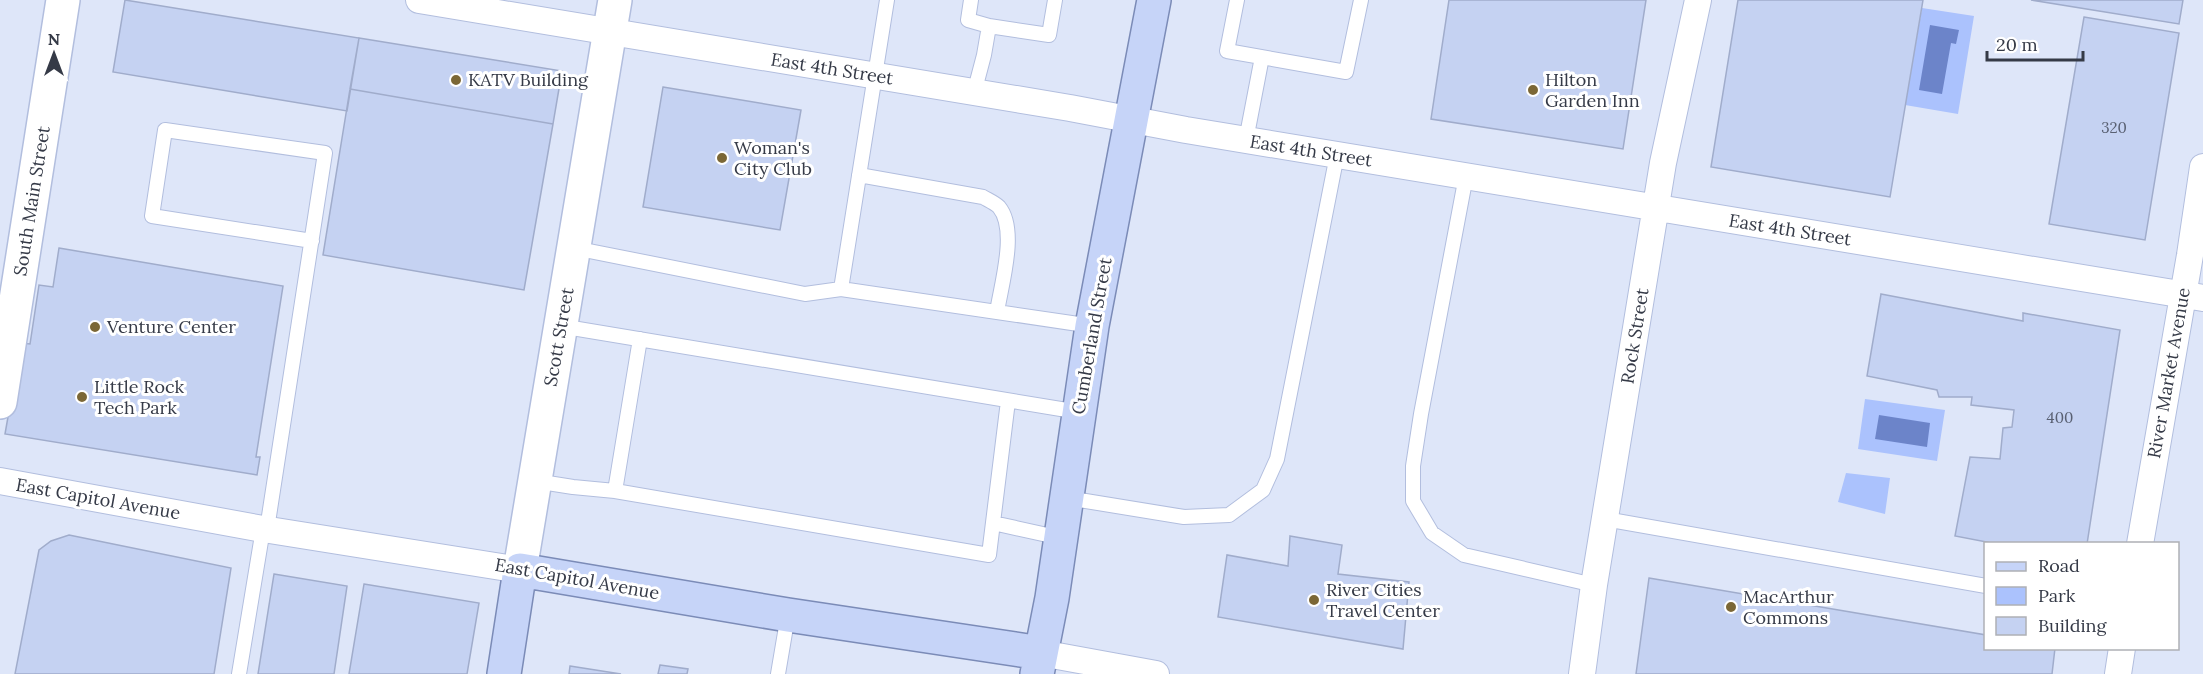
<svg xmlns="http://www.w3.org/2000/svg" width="2203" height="674" font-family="Lora,serif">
<rect width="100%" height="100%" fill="#dee6f9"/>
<path fill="#abc2fd" d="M1922 8 1974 16 1958 114 1905 105Z
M1865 399 1945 410 1937 461 1858 449Z
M1846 473 1890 478 1885 514 1838 502Z"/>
<path fill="#6c84c9" d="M1930 25 1959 30 1956 44 1951 43 1942 94 1919 90Z
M1879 415 1930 423 1927 447 1875 439Z"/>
<path fill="#c5d2f2" stroke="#a0accb" stroke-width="1.5" d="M125 0 359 38 347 111 113 72Z
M1449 0H1646L1623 149 1431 119Z
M1738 0H1923L1890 197 1711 167Z
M2031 0H2183L2179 24Z
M2084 17 2179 33 2145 240 2049 224Z
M359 38 562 71 553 124 350 89Z
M663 87 801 110 780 230 643 207Z
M350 89 553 124 524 290 323 255Z
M59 248 283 286 256 457H260L257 475 5 434 21 343 30 344 39 285 53 287Z
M1881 294 2023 321V313L2120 330 2087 544H1997L1955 536 1970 457 2000 459 2003 428 2012 427 2014 410 1971 405 1972 397H1939L1937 390 1867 376Z
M69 535 231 568 214 674H15L39 550 51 541Z
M1290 536 1342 545 1338 574 1409 582 1403 649 1218 617 1227 555 1288 566Z
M274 574 347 586 334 674H258Z
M1649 578 1986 635V648H2055L2052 674H1636Z
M364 584 479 603 467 674H349Z
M660 665 688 669 687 674H658Z
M570 666 621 674H569Z"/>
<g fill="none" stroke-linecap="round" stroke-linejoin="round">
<g stroke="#b2bede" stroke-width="16">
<path id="service" d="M971 0 968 20 989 26 1049 35 1055 0
M1237 0 1227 51 1346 72 1361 0
M974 93 984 55 989 26
M1246 140 1262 57
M859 175 983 197C988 200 995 203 999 207 1018 230 1001 285 997 312
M1466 176 1421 414 1413 466V501L1432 533 1464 555 1594 585
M574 248 805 294 841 289 1092 326
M841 289 887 0
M560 326 1079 412
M640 339 615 491 989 555 1008 401
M535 481 573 487 615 491
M1067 498 1184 517 1229 515 1263 490 1277 459 1337 155
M1605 519 1986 586
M993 523 1061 538
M267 529 325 153 165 130 152 216 312 241
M239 674 263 529
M778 674 788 615"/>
</g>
<g stroke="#b2bede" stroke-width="28">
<path id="minor" d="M419 0 1070 108 1186 130 2203 298
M0 481 263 529 520 570
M2140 544 2190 255 2203 167
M1041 653 1156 674
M1582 674 1594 585 1663 163 1698 0
M2118 674 2122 648"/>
</g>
<g stroke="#b2bede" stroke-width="36">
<path id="secondary" d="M0 402 63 0
M520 570 615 0"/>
</g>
<g stroke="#7b8bb7" stroke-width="36">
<path id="primary" d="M504 674 520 570 788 615 1041 653
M1037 674 1052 598 1092 326 1154 0"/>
</g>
<use href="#service" stroke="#fff" stroke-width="14"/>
<use href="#minor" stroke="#fff" stroke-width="26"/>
<use href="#secondary" stroke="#fff" stroke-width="33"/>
<use href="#primary" stroke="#c6d4f8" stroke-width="33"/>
</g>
<g fill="#7b6736" stroke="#fff" stroke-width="2">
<circle cx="456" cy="80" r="6"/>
<circle cx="1533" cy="90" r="6"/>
<circle cx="722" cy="158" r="6"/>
<circle cx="95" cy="327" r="6"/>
<circle cx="82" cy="397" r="6"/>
<circle cx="1314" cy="600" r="6"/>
<circle cx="1731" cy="607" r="6"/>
</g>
<g text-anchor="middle" stroke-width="6" stroke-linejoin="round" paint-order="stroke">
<g font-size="15" fill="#596072">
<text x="2114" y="133">320</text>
<text x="2060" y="423">400</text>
</g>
<g font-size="18" fill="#353a47" stroke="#fff">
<text transform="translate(832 69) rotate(9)" y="6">East 4th Street</text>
<text transform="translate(1311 151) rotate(9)" y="6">East 4th Street</text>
<text transform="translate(32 201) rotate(-81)" y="6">South Main Street</text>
<text transform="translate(1790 230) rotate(9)" y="6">East 4th Street</text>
<text transform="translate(1092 336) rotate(-80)" y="6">Cumberland Street</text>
<text transform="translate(1635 336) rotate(-81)" y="6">Rock Street</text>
<text transform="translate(559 337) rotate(-80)" y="6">Scott Street</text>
<text transform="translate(2169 373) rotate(-80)" y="6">River Market Avenue</text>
<text transform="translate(98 499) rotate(10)" y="6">East Capitol Avenue</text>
<text transform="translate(577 579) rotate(10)" y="6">East Capitol Avenue</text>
</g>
<g font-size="18" fill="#353a47" stroke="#fff" text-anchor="start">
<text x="468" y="86">KATV Building</text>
<text x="1545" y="86">Hilton<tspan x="1545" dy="21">Garden Inn</tspan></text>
<text x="734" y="154">Woman's<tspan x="734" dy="21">City Club</tspan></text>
<text x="107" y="333">Venture Center</text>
<text x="94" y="393">Little Rock<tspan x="94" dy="21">Tech Park</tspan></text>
<text x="1326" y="596">River Cities<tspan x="1326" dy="21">Travel Center</tspan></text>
<text x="1743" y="603">MacArthur<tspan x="1743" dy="21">Commons</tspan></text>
</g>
</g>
<rect x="1984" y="542" width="195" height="108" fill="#ffffff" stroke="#aeb0b5" stroke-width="1.5"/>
<rect x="1996" y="562" width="30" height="9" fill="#c6d4f8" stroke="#aeb0b5" stroke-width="1.5"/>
<text x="2038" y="572" font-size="18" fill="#353a47">Road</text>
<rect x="1996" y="587" width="30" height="18" fill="#abc2fd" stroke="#aeb0b5" stroke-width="1.5"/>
<text x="2038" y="602" font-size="18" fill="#353a47">Park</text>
<rect x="1996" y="617" width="30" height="18" fill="#c5d2f2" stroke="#aeb0b5" stroke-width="1.5"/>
<text x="2038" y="632" font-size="18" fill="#353a47">Building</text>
<g transform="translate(54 54)" stroke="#ffffff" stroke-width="4.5" paint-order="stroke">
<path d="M0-4.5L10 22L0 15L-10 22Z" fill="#353a47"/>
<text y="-9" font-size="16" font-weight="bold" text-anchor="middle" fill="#353a47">N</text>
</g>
<path d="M1987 51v9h96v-9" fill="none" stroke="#353a47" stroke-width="3"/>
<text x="1996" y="51" font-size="18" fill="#353a47" stroke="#ffffff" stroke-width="4.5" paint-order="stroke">20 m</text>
</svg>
